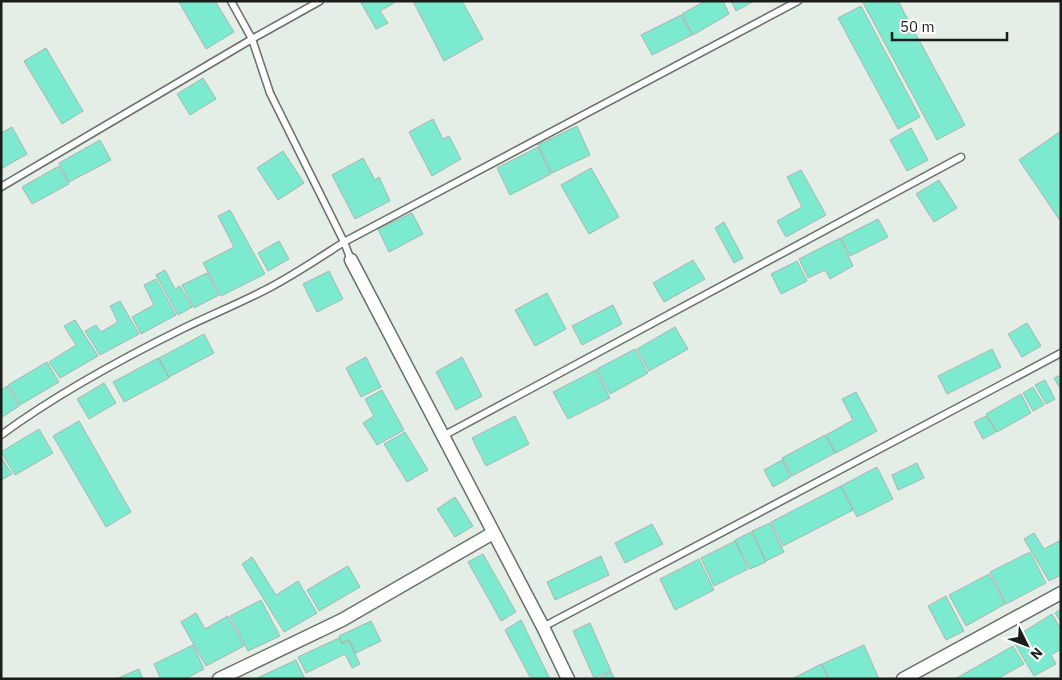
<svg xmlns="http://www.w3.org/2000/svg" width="1062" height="680" font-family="'IBM Plex Sans',sans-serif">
<rect width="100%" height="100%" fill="#e5eee6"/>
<path fill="#7ceacf" stroke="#a9b5b1" d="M180 1H215L234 32 206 49 179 2Z
M360 1H393L394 3 380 11 388 23 376 29Z
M413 1H462L483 39 444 61Z
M705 1H723L729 14 693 35 682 14Z
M731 1H754L736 11Z
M862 1H898L965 125 937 140Z
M861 6 920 117 898 129 838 18Z
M681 15 692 35 652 55 641 35Z
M46 48 83 111 62 124 24 61Z
M203 78 216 99 190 115 177 94Z
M433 119 443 139 449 136 461 159 432 176 409 132Z
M577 126 590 155 552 173 538 145Z
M12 127 27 154 1 169V133Z
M911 128 928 160 907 171 890 140Z
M1061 131V222L1019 160Z
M100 140 111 160 69 182 59 163Z
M538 147 551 174 510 195 497 168Z
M283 151 304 183 278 200 257 168Z
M363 158 375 180 379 177 390 201 355 219 332 175Z
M59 166 69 184 32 204 22 187Z
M591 168 619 217 589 234 561 185Z
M801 170 826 215 786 237 777 221 802 207 787 177Z
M939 180 957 208 934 222 916 194Z
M230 210 265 274 221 296 203 263 234 247 218 216Z
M412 213 423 234 389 252 378 229Z
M878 219 888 237 850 256 841 238Z
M724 222 743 258 734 263 715 228Z
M840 238 853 266 830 279 825 270 808 278 799 259Z
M279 241 289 259 268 271 258 253Z
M693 260 705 279 664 302 653 283Z
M797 261 807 281 781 294 771 274Z
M165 270 175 289 180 286 192 307 178 315 156 275Z
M329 271 343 299 317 312 303 284Z
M207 273 219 295 194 308 182 285Z
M156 279 176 315 141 334 132 317 154 305 144 285Z
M547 293 566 329 535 346 515 310Z
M120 301 139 334 100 355 85 331 96 325 101 332 118 322 110 306Z
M613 305 622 324 582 345 572 326Z
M75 320 98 356 60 378 49 362 76 345 64 326Z
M1027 323 1041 346 1022 357 1008 334Z
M675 327 688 349 649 371 637 349Z
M204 334 214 353 169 377 159 358Z
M635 349 648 373 610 394 597 369Z
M992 349 1001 367 947 394 938 376Z
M366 357 381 387 361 397 346 368Z
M462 357 482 396 456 410 436 372Z
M158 358 169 378 124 402 113 382Z
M47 362 59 382 20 405 8 385Z
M596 370 610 398 568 419 553 392Z
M1061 375V390L1054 378Z
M1045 380 1055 399 1046 404 1035 385Z
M104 383 116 403 89 419 77 399Z
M7 386 19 406 1 418V390Z
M1033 387 1044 405 1033 411 1023 393Z
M382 390 404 430 377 445 363 423 374 416 365 399Z
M856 392 877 431 836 453 826 435 853 420 842 399Z
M1021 394 1031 413 997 432 986 414Z
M515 416 529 444 486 466 472 438Z
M986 416 996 432 983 439 974 422Z
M79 421 131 512 106 527 53 436Z
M39 429 53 453 15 475 1 452Z
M405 432 428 470 407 482 384 444Z
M825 435 835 453 792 476 782 458Z
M1 457 12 474 1 480Z
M782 460 791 477 773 487 764 470Z
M917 463 924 478 898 490 892 475Z
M877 467 893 499 857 517 841 486Z
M841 486 853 510 783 546 771 522Z
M455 497 473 526 455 537 437 509Z
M770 523 784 552 766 561 752 531Z
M652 524 663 544 625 563 615 543Z
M751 532 766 562 750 569 735 540Z
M1034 533 1044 549 1061 540V575L1049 581 1024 539Z
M735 541 748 569 714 586 701 558Z
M1030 552 1046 583 1006 604 990 572Z
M483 554 516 612 501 621 468 562Z
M601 556 609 575 555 600 547 582Z
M252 557 276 595 298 581 317 613 284 632 242 564Z
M699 559 714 590 675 610 660 579Z
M348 566 360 587 319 611 307 590Z
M989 574 1005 604 966 626 949 595Z
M946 596 964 631 946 640 928 606Z
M261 600 280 636 248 651 230 616Z
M1061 609V622L1055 613Z
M196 613 205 629 228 616 244 646 206 666 181 622Z
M1052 614 1061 629V649L1051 655 1056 664 1034 676 1012 639Z
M521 620 550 679H531L505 630Z
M371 621 381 641 356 653 349 640 342 643 339 636Z
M590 623 611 671 594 678 573 631Z
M339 638 342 644 349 641 360 664 352 668 345 654 306 673 298 657Z
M193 645 204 669 185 679H161L154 664Z
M864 645 879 679H829L822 664Z
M1013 646 1024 664 997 679H955Z
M296 660 305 679H257V678Z
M821 664 828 679H792Z
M139 669 143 679H116Z
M611 672 615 679H597Z"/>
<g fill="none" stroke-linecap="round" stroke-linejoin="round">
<g stroke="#687069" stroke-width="9">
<path id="lane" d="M231 1 252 39 270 93 344 242 351 260
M1 187 252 39 320 1
M1 435C58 393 121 359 184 328 211 315 240 303 267 289 294 275 319 258 344 242L798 1
M443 436 961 157
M543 627 1061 353"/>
</g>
<g stroke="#687069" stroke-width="15">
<path id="street" d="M351 260 543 627 568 679
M219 679 342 620 493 533
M903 679 1061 593"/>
</g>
<use href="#lane" stroke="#fff" stroke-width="6"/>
<use href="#street" stroke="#fff" stroke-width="12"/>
</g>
<rect width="1062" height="680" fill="none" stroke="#1a1d1a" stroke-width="5"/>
<g transform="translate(1027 645) rotate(132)" stroke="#ffffff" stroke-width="4" paint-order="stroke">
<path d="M0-4L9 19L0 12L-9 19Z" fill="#1a1d1a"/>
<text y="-8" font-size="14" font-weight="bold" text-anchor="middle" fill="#1a1d1a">N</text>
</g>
<path d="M892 32v8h115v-8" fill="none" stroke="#1a1d1a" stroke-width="2.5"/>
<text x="900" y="32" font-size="15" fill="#1a1d1a" stroke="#ffffff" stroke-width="4" paint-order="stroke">50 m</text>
</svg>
